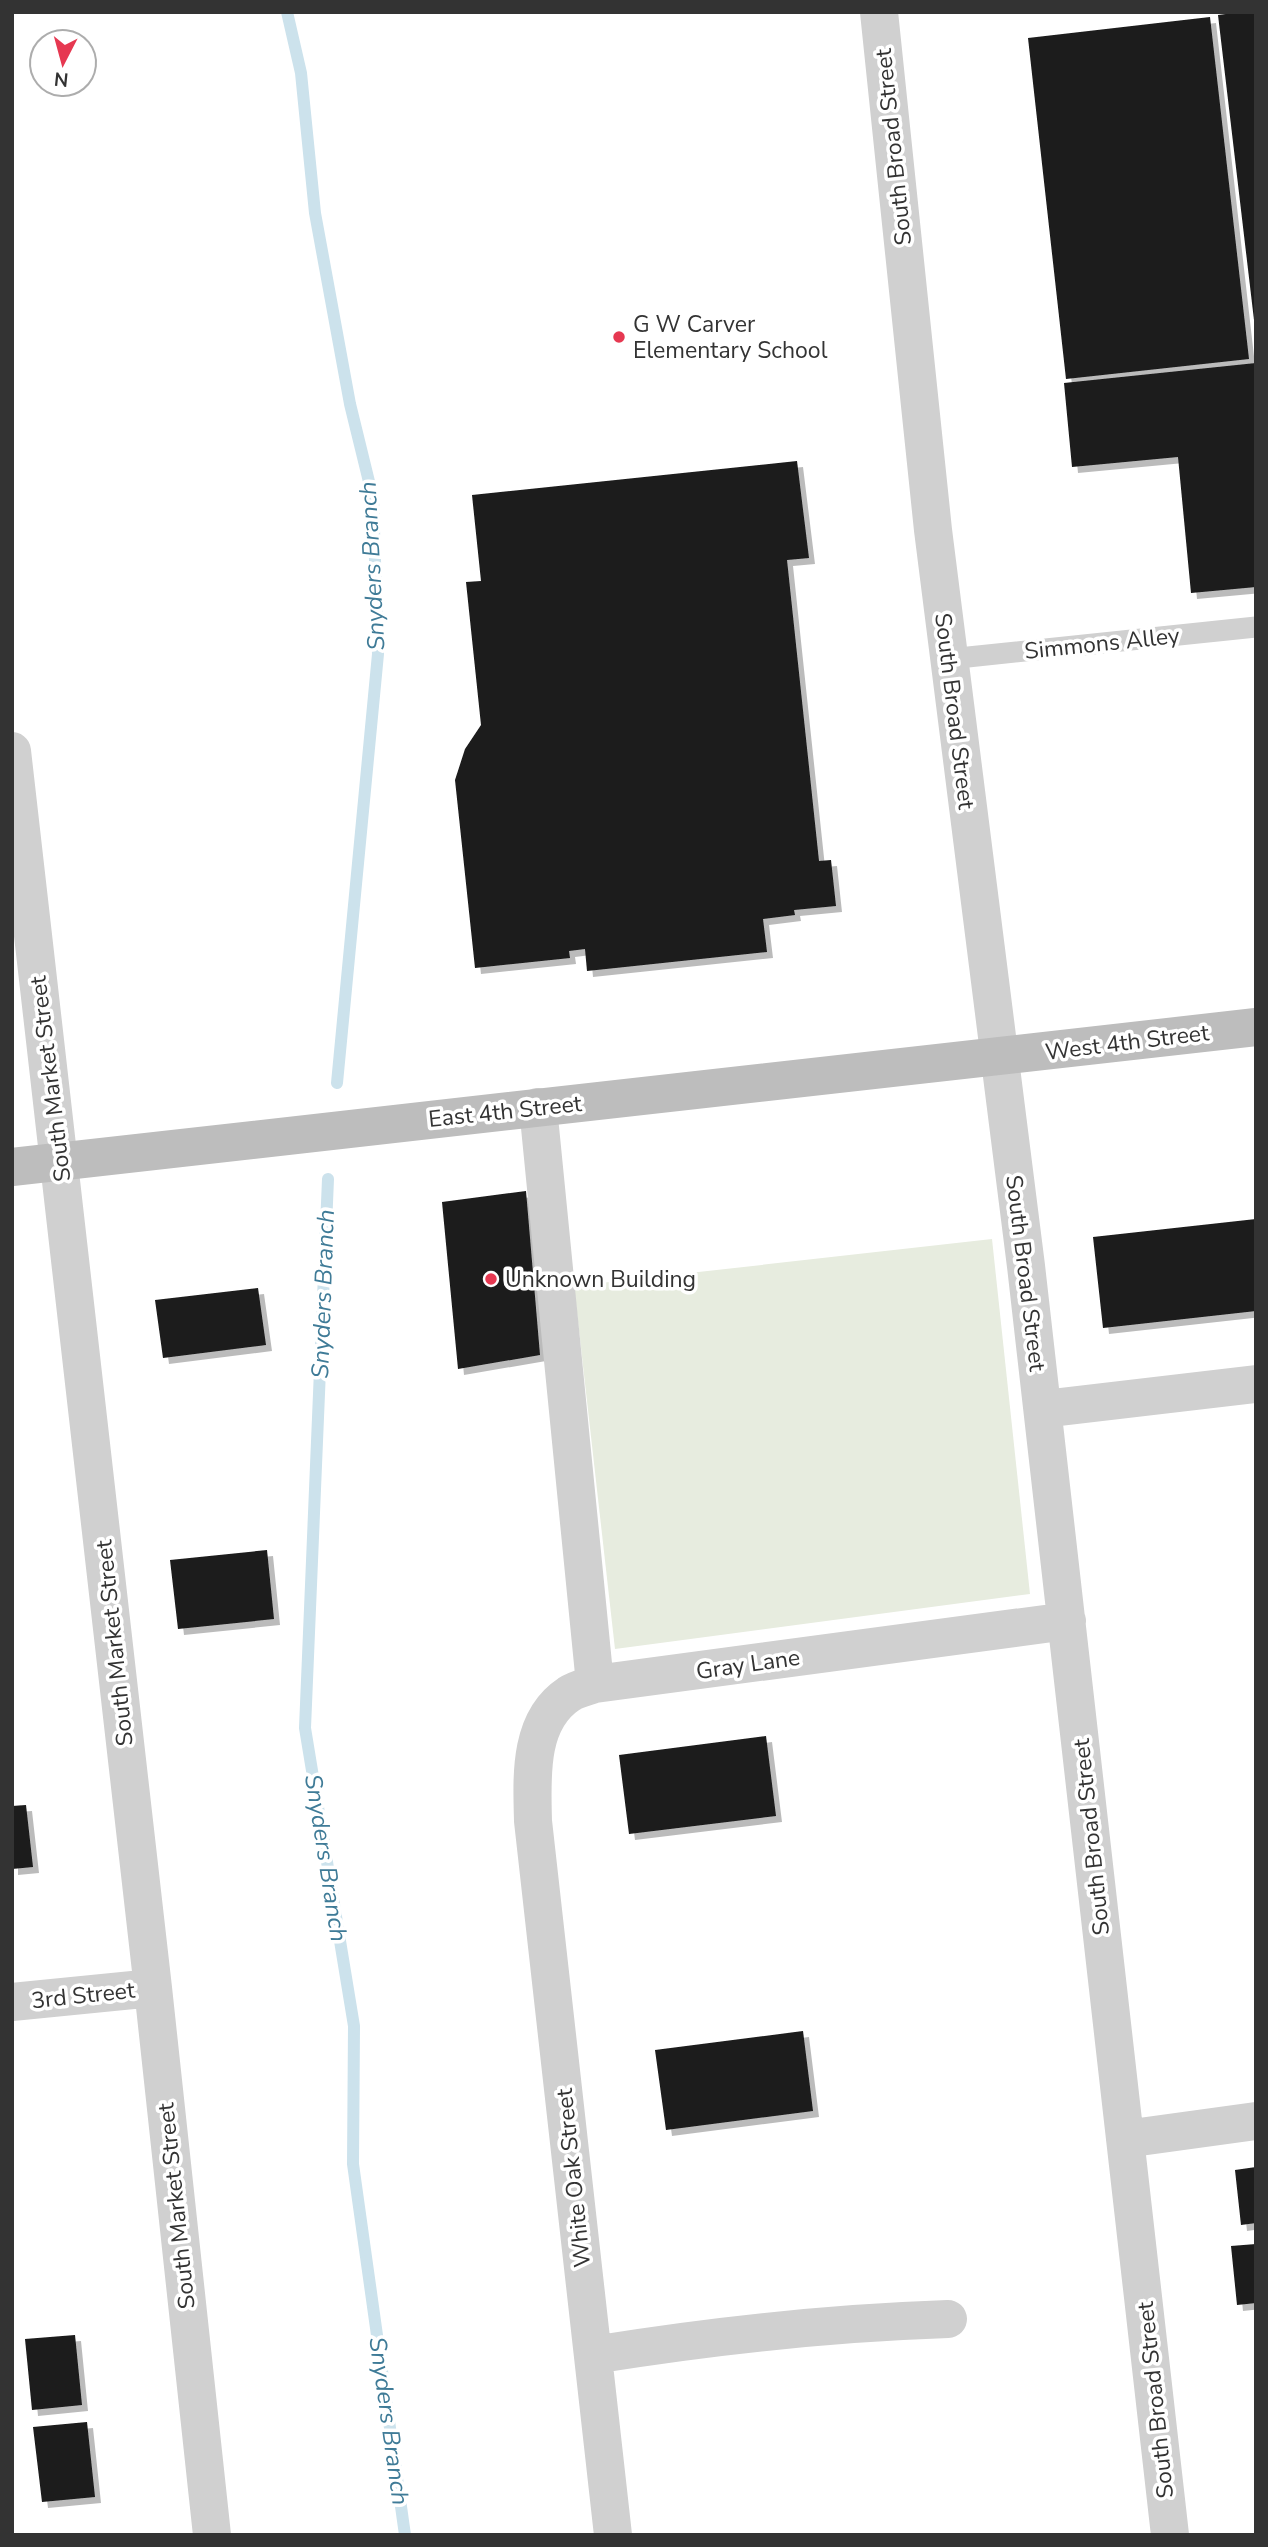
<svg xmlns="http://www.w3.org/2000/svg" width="1268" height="2547" font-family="'Nunito Sans',sans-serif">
<defs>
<filter id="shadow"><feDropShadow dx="6" dy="6" stdDeviation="0" flood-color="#0004"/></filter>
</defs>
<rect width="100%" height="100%" fill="#fff"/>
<path fill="#e7ecdf" d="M992 1239 1030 1594 615 1649 574 1286Z"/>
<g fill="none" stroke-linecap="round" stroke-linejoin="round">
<path stroke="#cce2ec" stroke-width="12" d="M287 12 301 73 315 213 350 404 373 498 378 654 337 1083
M328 1179 305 1728 354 2026 353 2164 405 2535"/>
</g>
<path fill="#1a1a1a" filter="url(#shadow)" d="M1241 12H1256L1254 320 1218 15Z
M1210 17 1249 359 1066 379 1028 38Z
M1256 363V587L1191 593 1178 457 1072 467 1064 383Z
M797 461 809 558 787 560 819 861 831 860 836 906 794 910 795 915 763 919 767 952 587 971 585 949 569 951 570 958 475 968 455 780 465 749 481 725 466 582 481 581 472 495Z
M526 1191 540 1355 458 1369 442 1202Z
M1256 1219V1311L1103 1328 1093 1237Z
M258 1288 266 1345 163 1358 155 1300Z
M267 1550 274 1619 178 1629 170 1560Z
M766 1736 776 1816 629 1834 619 1755Z
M26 1805 33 1867 12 1869V1806Z
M803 2031 813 2111 666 2130 655 2050Z
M1256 2167V2223L1241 2225 1235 2170Z
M1256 2244V2303L1237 2305 1231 2246Z
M75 2335 82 2405 32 2410 25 2339Z
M87 2422 95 2497 42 2502 33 2427Z"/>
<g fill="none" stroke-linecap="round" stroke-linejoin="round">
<path stroke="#d0d0d0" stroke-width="21" d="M949 659 1256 627"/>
<path stroke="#d0d0d0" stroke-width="38" d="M879 12 933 530 1026 1266 1170 2535
M12 751 153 1988 212 2535
M538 1107 595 1684
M1043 1409 1256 1384
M12 2002 153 1988
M1125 2139 1256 2121
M593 2355C711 2336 829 2323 948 2319
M613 2535 533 1821C532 1778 528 1721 569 1694 576 1689 587 1687 595 1684L1067 1621"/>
<path stroke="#bdbdbd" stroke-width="38" d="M12 1167 1256 1027"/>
</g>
<g fill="#e63851" stroke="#fff" stroke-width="2.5">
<circle cx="619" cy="337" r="7"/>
<circle cx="491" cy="1279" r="7"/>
</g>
<g text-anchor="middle" stroke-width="7" stroke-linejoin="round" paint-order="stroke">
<g font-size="23" fill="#333" stroke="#fff">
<text transform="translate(893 147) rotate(-96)" y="8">South Broad Street</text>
<text transform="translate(1102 643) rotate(-6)" y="8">Simmons Alley</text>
<text transform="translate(955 711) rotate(83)" y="8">South Broad Street</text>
<text transform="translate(1127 1042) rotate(-7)" y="8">West 4th Street</text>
<text transform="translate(50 1079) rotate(-97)" y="8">South Market Street</text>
<text transform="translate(505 1111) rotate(-6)" y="8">East 4th Street</text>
<text transform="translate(1026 1273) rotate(83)" y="8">South Broad Street</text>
<text transform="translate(114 1643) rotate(-96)" y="8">South Market Street</text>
<text transform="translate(748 1664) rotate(-8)" y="8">Gray Lane</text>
<text transform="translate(1091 1837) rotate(-96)" y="8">South Broad Street</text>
<text transform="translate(83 1995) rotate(-6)" y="8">3rd Street</text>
<text transform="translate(573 2178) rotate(-96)" y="8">White Oak Street</text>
<text transform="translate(176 2206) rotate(-96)" y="8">South Market Street</text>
<text transform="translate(1155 2400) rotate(-96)" y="8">South Broad Street</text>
</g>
<g font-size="23" fill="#333" stroke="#fff" text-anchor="start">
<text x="633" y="332">G W Carver<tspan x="633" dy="26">Elementary School</tspan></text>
<text x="505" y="1287">Unknown Building</text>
</g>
<g font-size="24" font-style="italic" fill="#3f7b97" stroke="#fff">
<text transform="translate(372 566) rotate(-93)" y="8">Snyders Branch</text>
<text transform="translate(323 1294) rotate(-88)" y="8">Snyders Branch</text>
<text transform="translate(326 1858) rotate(81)" y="8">Snyders Branch</text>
<text transform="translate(389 2421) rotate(82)" y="8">Snyders Branch</text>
</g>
</g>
<rect width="1268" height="2547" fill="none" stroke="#333333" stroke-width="28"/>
<g transform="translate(63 63) rotate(186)"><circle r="33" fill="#ffffff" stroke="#adadad" stroke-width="2"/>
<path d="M0-5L12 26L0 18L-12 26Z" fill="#e63851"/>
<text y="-10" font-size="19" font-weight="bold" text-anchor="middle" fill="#333333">N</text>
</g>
</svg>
